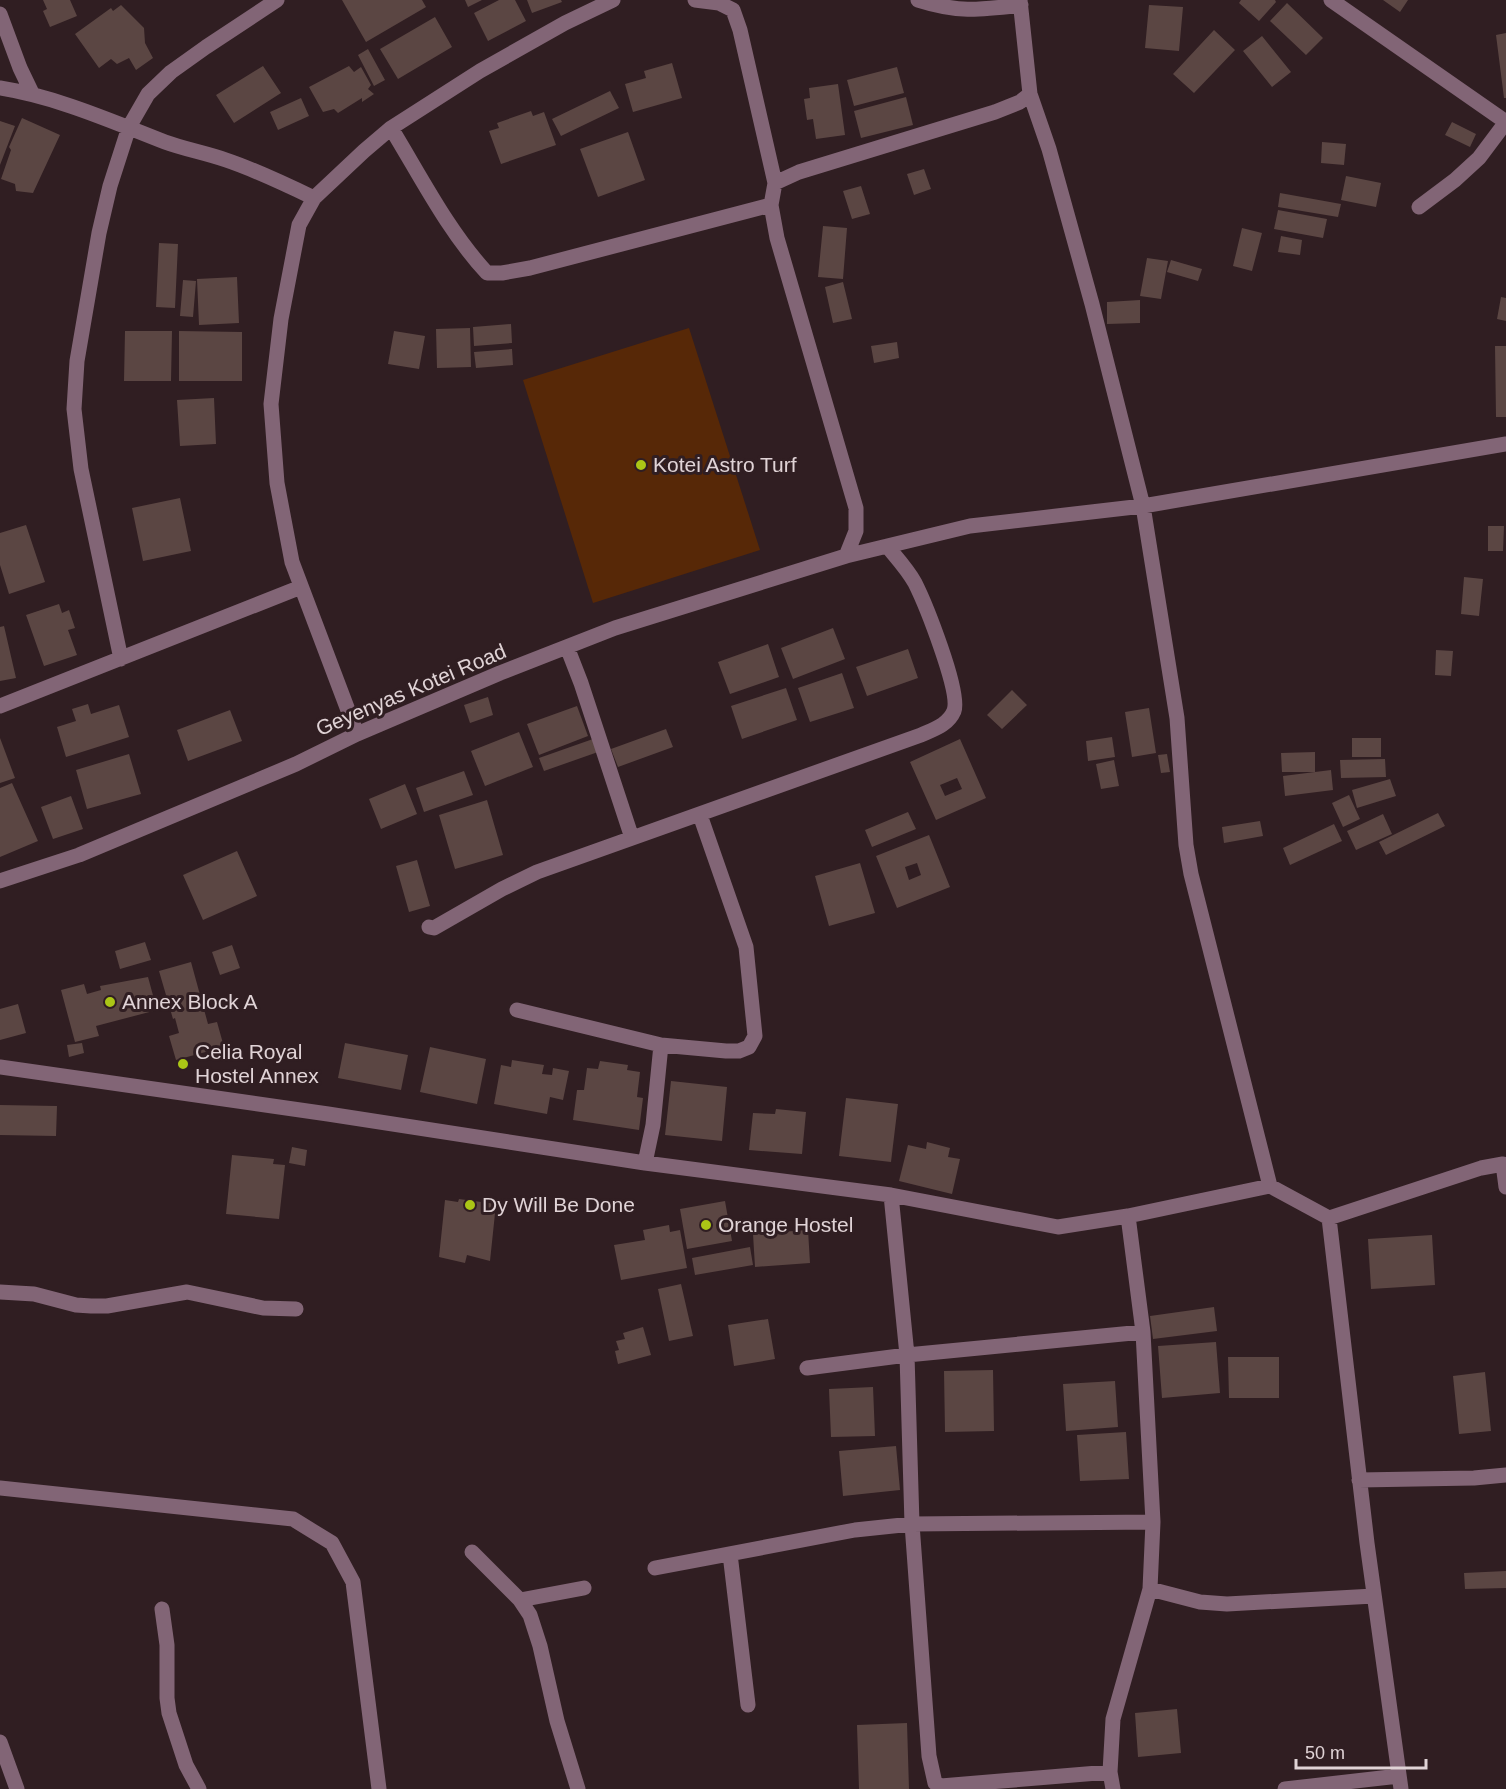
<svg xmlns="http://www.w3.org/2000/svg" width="1506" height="1789" font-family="Helvetica,sans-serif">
<rect width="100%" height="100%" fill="#301e22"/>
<path fill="#572807" d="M689 328 760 550 593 603 523 380Z"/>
<path fill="#5b4643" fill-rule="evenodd" d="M43 0H70L77 16 50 27 43 11 47 9Z
M342 0H422L426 7 366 42Z
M465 0H482L468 7Z
M499 0H515L526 21 488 41 474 13Z
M527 0H561L562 2 532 13Z
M1241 0H1275L1276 2 1259 21 1239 3Z
M1383 0H1408L1400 12Z
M1287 3 1323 38 1306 55 1270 21Z
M121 5 144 28 145 43 153 58 136 70 129 58 117 64 111 59 99 68 75 34 111 8 113 11Z
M1149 5 1183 7 1179 51 1145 48Z
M435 17 452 47 398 79 380 49Z
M1214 30 1235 50 1194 93 1173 74Z
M1506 33V98H1504L1496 35Z
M1262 36 1291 72 1272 87 1243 51Z
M368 49 385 80 374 86 358 55Z
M672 63 682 98 633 112 625 84 646 78 644 71Z
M263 66 281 93 234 123 216 95Z
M349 66 354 72 361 67 371 85 368 89 374 94 362 102V98L338 113 334 109 323 112 309 87Z
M897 67 904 93 854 106 847 80Z
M838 84 845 135 816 139 813 119 807 120 804 99 810 98 809 88Z
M610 91 619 108 561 136 552 119Z
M906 97 913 125 861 138 854 111Z
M301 98 309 116 278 130 270 112Z
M531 111 533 116 544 112 556 145 501 164 489 131 499 128 497 123Z
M22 118 60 135 33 193 16 191 15 184 1 179 11 150 9 147Z
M0 121 15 126 0 165Z
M1452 122 1476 134 1470 147 1445 135Z
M628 132 645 180 598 197 580 149Z
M1322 142 1346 144 1344 165 1321 163Z
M924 169 931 189 914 195 907 174Z
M1346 176 1381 183 1376 207 1341 200Z
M861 186 870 214 852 219 843 191Z
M1280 193 1341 204 1338 217 1278 207Z
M1278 210 1327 219 1323 238 1274 229Z
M823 226 847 228 843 279 818 277Z
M1242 228 1262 233 1252 271 1233 266Z
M1281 236 1302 240 1300 255 1278 252Z
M159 243 178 244 175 308 156 307Z
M1147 258 1168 261 1161 299 1140 296Z
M1171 260 1202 269 1198 281 1167 272Z
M237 277 239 323 199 325 197 279Z
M183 280 196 281 193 317 180 316Z
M843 282 852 319 833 323 825 287Z
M1501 297 1506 298V321L1497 319Z
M1140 300V323L1107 324V302Z
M511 324 512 343 474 346 473 327Z
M470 328 471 367 437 368 436 329Z
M125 331H172L171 381H124Z
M179 331 242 332V381H179Z
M394 331 425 336 419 369 388 364Z
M897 342 899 358 874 363 871 346Z
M1495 346H1506V417H1496Z
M512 349 513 365 476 368 474 352Z
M214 398 216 444 180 446 177 400Z
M180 498 191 551 143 561 132 508Z
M26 525 45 582 9 594 0 565V533Z
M1488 526H1504L1503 551H1488Z
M1464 577 1483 579 1479 616 1461 614Z
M59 604 62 613 69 610 75 628 68 630 77 655 44 666 26 615Z
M4 626 16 678 0 681V627Z
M833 628 845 659 793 679 781 648Z
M768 644 779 677 730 694 718 662Z
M908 649 918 678 867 696 856 667Z
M1436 650 1453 651 1451 676 1435 675Z
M842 673 854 708 810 722 798 688Z
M786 688 797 720 742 739 731 706Z
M1012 690 1027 705 1002 729 987 715Z
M488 697 493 715 470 723 464 705Z
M88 704 91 714 119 705 129 737 66 757 57 727 76 721 72 709Z
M577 706 588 736 539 755 527 724Z
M1149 708 1156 753 1132 757 1125 712Z
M230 710 242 741 188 761 177 730Z
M666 729 673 747 618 767 611 749Z
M519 732 533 767 485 786 471 751Z
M1112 737 1115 757 1088 761 1086 741Z
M0 738 15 778 0 783Z
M1352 738H1381V757H1352Z
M593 739 598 752 544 771 539 758Z
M960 739 986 798 936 820 910 762ZM957 778 962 789 945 796 940 785Z
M1315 752V772H1282L1281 753Z
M129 754 141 794 87 809 76 770Z
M1167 754 1170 772 1161 773 1158 755Z
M1385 759 1386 777 1341 778 1340 760Z
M1114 760 1119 786 1101 789 1096 764Z
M1331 770 1333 790 1285 796 1283 776Z
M464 771 473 795 424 812 416 788Z
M1390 779 1396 796 1357 808 1352 790Z
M12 783 38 841 0 857V788Z
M405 784 417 814 381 829 369 799Z
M1349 795 1360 819 1343 827 1332 803Z
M71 796 83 829 53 839 41 807Z
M487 800 503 855 455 869 439 815Z
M908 812 916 829 872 847 865 830Z
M1438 813 1445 826 1386 855 1379 842Z
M1383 814 1392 834 1356 850 1347 831Z
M1260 821 1263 836 1224 843 1222 827Z
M1334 824 1342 841 1290 865 1283 848Z
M929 835 950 887 897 908 876 856ZM917 863 921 875 909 880 905 867Z
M237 851 257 896 203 920 183 875Z
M417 860 430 906 409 912 396 866Z
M860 863 875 913 829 926 815 876Z
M145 942 151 960 120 969 115 951Z
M232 945 240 968 220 975 212 952Z
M191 962 208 1024 217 1022 224 1047 176 1060 169 1036 179 1033 175 1018 173 1019 159 971Z
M148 977 157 1010 96 1026 99 1036 75 1042 61 990 84 984 87 994 101 990 100 986Z
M18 1004 26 1033 0 1040V1009Z
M82 1043 84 1053 69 1057 67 1045Z
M345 1043 408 1055 401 1090 338 1078Z
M430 1047 486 1059 477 1104 420 1092Z
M512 1060 544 1065 542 1074 552 1075 553 1068 569 1071 563 1100 550 1097 547 1114 494 1104 501 1065 511 1067Z
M600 1061 628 1065 627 1070 640 1072 637 1097 643 1098 639 1130 573 1120 577 1090H584L587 1068 598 1069Z
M671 1081 727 1087 722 1141 665 1135Z
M846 1098 898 1104 891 1162 839 1156Z
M0 1105 57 1106 56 1136 0 1135Z
M776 1109 806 1112 802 1154 749 1150 753 1113 775 1114Z
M927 1142 950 1148 948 1157 960 1159 952 1194 899 1181 908 1145 926 1149Z
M292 1147 307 1150 305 1166 289 1163Z
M232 1155 274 1159 273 1164 285 1165 279 1219 226 1214Z
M459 1199 496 1204 490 1261 467 1255 465 1263 439 1257 445 1200 458 1202Z
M725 1201 732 1241 687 1249 680 1209Z
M669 1225 670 1232 680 1230 687 1268 621 1280 614 1245 645 1240 643 1230Z
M808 1230 810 1263 755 1267 753 1234Z
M1432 1235 1435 1285 1371 1289 1368 1239Z
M750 1247 753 1265 695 1275 692 1258Z
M681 1284 693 1336 669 1341 658 1289Z
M1214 1307 1217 1331 1153 1339 1150 1316Z
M768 1319 775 1359 734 1366 728 1325Z
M643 1327 651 1355 618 1364 615 1351 619 1350 616 1341 625 1339 623 1333Z
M1216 1342 1220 1393 1162 1398 1158 1346Z
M1228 1357H1279V1398H1229Z
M993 1370 994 1431 945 1432 944 1371Z
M1485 1372 1491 1431 1459 1434 1453 1376Z
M1115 1381 1118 1427 1066 1431 1063 1384Z
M873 1387 875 1436 831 1437 829 1389Z
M1126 1432 1129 1479 1080 1481 1077 1435Z
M896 1446 900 1490 843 1496 839 1451Z
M1506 1571V1588L1465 1589 1464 1573Z
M1177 1709 1181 1753 1138 1757 1135 1713Z
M907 1723 909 1789H859L857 1725Z"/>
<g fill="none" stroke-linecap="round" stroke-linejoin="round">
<path stroke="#826576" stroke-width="15" d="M695 0 719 3 733 10 740 30 775 183 771 205 777 238 856 508V531L846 556
M918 0C959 13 979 10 1021 5
M1020 0 1030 94 1049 149 1092 304 1143 506 1177 718 1186 845 1191 874 1270 1186
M1331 0 1506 122
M0 14 20 68 32 93
M0 88C57 97 111 121 165 142 184 149 206 153 226 160 256 170 285 184 314 198
M391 128C421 177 448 231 487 273H502L530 268 771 205
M775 183 799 172 995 112 1020 102 1030 94
M1419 207 1455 180 1479 158 1506 122
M567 647 581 683 632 838
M121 659 81 469 74 409 77 361 99 233 110 186 129 127 148 94 171 72 206 47 277 0
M0 706 301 587
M357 734 292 562 277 483 271 404 281 319 299 225 314 198 364 151 391 128 480 71 565 23 613 0
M0 881 79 855 296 764 357 734 500 673 615 628 846 556 970 526 1143 506 1506 444
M429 927 434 928 502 889 537 872 921 735C934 729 948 725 954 711 961 692 925 603 915 583 908 570 896 557 887 546
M517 1010 661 1045 726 1051H739L749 1047 755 1036 746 947 700 815
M0 1067 328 1114 645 1163 891 1195 1058 1227 1128 1216 1270 1186 1329 1218 1481 1168 1503 1164 1506 1187
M645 1163 653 1125 661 1045
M891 1195 907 1355 912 1524 929 1756 935 1783 941 1786 1110 1772
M1329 1218 1367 1543 1401 1789
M0 1292 34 1294 76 1305 91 1306H107L187 1292 263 1308 296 1309
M807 1368 907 1355 1143 1332
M1359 1480 1474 1478 1506 1475
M0 1488 293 1519 332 1543 353 1582 379 1789
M472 1552 520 1600 530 1615 540 1646 557 1721 578 1789
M730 1554 748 1705
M655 1568 855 1530 912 1524 1153 1522
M1150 1589 1200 1602 1227 1604 1374 1596
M520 1600 584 1588
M162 1609 167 1645V1698L169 1713 186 1765 199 1789
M0 1742 17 1789
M1113 1789 1110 1772 1113 1719 1150 1589 1153 1522 1143 1332 1128 1216
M1285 1789 1399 1776"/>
</g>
<g fill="#abc616" stroke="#301e22" stroke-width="2">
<circle cx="641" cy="465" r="6"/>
<circle cx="110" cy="1002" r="6"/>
<circle cx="183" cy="1064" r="6"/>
<circle cx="470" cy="1205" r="6"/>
<circle cx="706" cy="1225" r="6"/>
</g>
<g text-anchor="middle" stroke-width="6" stroke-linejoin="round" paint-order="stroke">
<g font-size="21" fill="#e0d3d6" stroke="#301e22" text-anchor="start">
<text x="653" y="472">Kotei Astro Turf</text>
<text x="122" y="1009">Annex Block A</text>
<text x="195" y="1059">Celia Royal<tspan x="195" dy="24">Hostel Annex</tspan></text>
<text x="482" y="1212">Dy Will Be Done</text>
<text x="718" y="1232">Orange Hostel</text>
</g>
<g font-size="21" fill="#e0d3d6" stroke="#301e22">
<text transform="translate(411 690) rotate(-23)" y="7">Geyenyas Kotei Road</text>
</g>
</g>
<path d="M1296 1759v9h130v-9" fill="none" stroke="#e0d3d6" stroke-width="3"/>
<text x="1305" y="1759" font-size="18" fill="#e0d3d6" stroke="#301e22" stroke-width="4.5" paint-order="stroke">50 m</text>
</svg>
